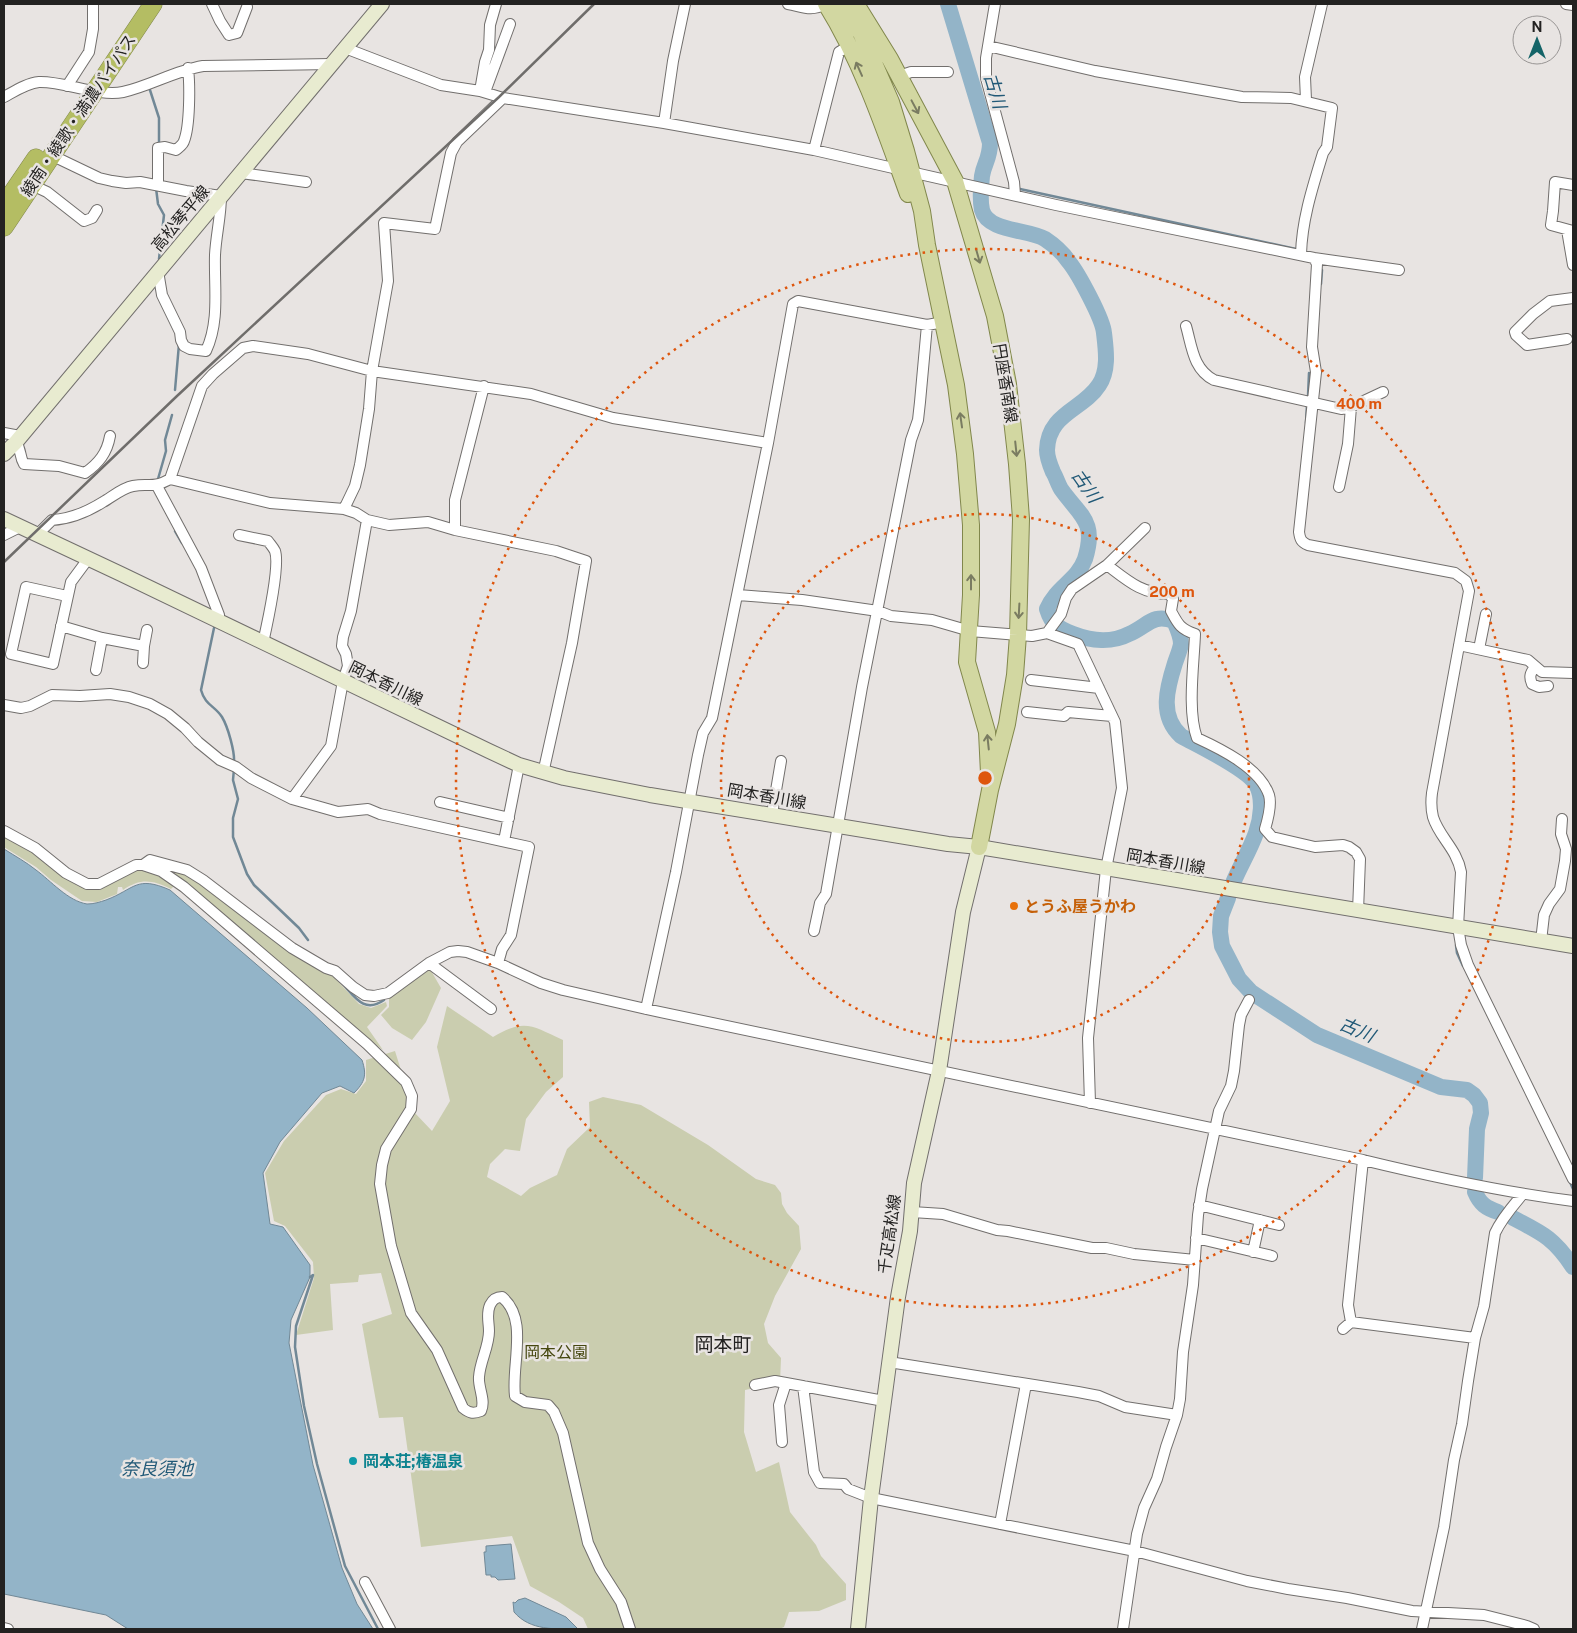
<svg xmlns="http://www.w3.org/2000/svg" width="1577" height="1633" font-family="'Public Sans','Noto Sans JP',sans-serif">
<rect width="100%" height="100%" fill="#e8e4e2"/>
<path fill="#cacdaf" d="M4 835 36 851 61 875 82 887 103 888 134 868 155 872 175 885 171 889C152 880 141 878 123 890L122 887H118L117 894 97 902 82 901 51 880 36 867 4 847Z
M178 868 333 976 359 1004 371 1008 386 1002 387 1006 367 1027 383 1050 355 1029 177 875 165 869Z
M430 969 441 988 426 1022 412 1040 392 1028 381 1015 389 1007V998Z
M447 1006 493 1037C525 1018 532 1026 563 1040V1077L546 1092 526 1119 520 1151 505 1149 490 1164 487 1177 521 1196 530 1188 557 1175 567 1149 590 1127 589 1102 603 1097 641 1105 708 1145 756 1179 775 1185 781 1193 782 1204 787 1213 799 1226 801 1249 775 1296 764 1324 768 1343 781 1358 780 1383 745 1390 744 1432 756 1472 779 1462 790 1512 816 1545 821 1556 846 1584V1600L819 1611 789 1612 784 1627 779 1629H588L583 1618 559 1602 530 1586 512 1536 421 1547 403 1417 379 1418 362 1324 392 1314 381 1273 359 1275 358 1282 330 1284 333 1330 296 1335 314 1278 313 1262 285 1226 274 1221 265 1173 284 1141 326 1095 341 1089 356 1094 366 1081V1060L395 1051 414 1112 432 1131 450 1101 437 1047Z"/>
<path fill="#93b4c8" stroke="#718896" d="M4 849C15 856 26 862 36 870 51 881 68 901 87 904 94 904 100 902 106 900 135 889 136 875 170 890L307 1008 362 1060C367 1075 365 1082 354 1093L340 1086 322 1093 280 1142 263 1173 270 1224 283 1227 310 1265V1277L291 1320 289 1343 313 1465 342 1568 357 1604 373 1629H128L106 1615 4 1594Z
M511 1544 515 1579 498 1580 495 1577H491V1575H486L484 1552H486V1546Z
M525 1598 566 1617 578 1629C556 1629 530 1631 514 1612L513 1602 515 1603 518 1600Z"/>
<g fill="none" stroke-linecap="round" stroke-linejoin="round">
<path stroke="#718896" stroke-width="2.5" d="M149 87 159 118V144
M156 188 158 204 164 215 159 259
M1020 189 1296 249
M1321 284 1322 270
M175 390 179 344
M1308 396 1309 373
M1306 423 1307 405
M158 479 166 451 165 440 172 415
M175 531 182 543
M214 628 201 690C205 705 215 706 222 717 228 727 235 752 234 763
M234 769 233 780 238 799 233 818V837L247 874 254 885 299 928 308 940
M1456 945 1457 953 1463 966
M342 983C355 997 364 1014 384 1000
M1570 1182 1573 1189
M310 1277 313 1275 296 1326 295 1347 304 1406 317 1464 345 1566 378 1629"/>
<path stroke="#93b4c8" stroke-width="16" d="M948 4 990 143C990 159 984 163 982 176 981 185 980 201 982 210 988 232 1028 229 1045 239 1054 245 1063 253 1069 262 1078 273 1103 319 1104 333 1106 350 1109 370 1099 385 1083 410 1048 413 1047 450 1047 457 1050 465 1053 472 1056 477 1058 484 1061 489 1080 516 1097 521 1085 559 1077 581 1057 586 1047 609 1052 625 1058 628 1073 634 1091 641 1112 643 1129 634 1148 626 1152 613 1174 621 1177 628 1181 636 1181 644 1180 650 1177 657 1175 663 1167 688 1159 716 1181 736 1199 746 1246 768 1256 784 1264 798 1261 819 1256 833 1250 850 1240 866 1233 883
M1228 898 1221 916 1220 932 1222 946 1239 979 1251 992 1317 1035 1441 1087 1467 1090 1474 1095 1480 1103 1481 1113 1477 1129 1475 1178
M1475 1192C1480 1204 1486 1208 1498 1212
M1513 1218C1542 1233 1554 1238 1573 1267"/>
<g stroke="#726f6d" stroke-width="12">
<path id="street" d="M212 4 220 21 229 35 237 33 247 7
M788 4C804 7 810 12 826 4
M995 4 986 58V78L1014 182 1015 195
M1566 4 1573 5
M988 46 1095 71 1242 97 1291 98 1332 108 1327 147 1323 153C1313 186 1302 219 1301 254
M345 48 441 85 480 91 503 98 664 123 814 150 1056 205 1314 258 1317 264 1312 347 1316 372 1299 532C1300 539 1301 542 1308 545L1455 573 1466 581 1469 591 1432 793C1431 801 1431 809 1433 817 1439 837 1457 849 1461 872L1458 927 1461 945 1468 965 1573 1179
M899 76 911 72H948
M67 86 89 52 93 29V4
M480 91 485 62 489 50 490 25 496 4
M485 92 510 24
M4 97C15 91 27 83 39 82 64 81 98 97 123 92 150 86 174 71 203 66L332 64
M1306 100 1305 77 1322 4
M664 123 673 61 685 4
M814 150 839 52 849 46
M51 155 99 178 112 181 126 183 140 182 186 191 221 196C221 216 216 235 215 255 214 287 220 321 206 351L190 349 184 346 181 340 180 332 162 295 158 271
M241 173 306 182
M158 185V148L165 147 176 150C179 147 183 145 184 141 190 126 190 85 188 68
M1573 185 1555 182 1553 211 1551 225 1573 231
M29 186 32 185 47 192 84 221 92 218 97 210
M1567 230 1573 265
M1314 258 1399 270
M1186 326C1192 347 1193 369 1214 380L1341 409 1351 407 1383 392
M1567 339 1527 345 1516 335 1515 332 1533 314 1550 301 1573 298
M4 433 20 436
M16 442C22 451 19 456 24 464L59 466 85 473C99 463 107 453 110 436
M170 479 270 503 344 509 356 513 367 520 389 525 428 522 455 530 556 551 586 561 572 643 544 769 541 773
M157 486 201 568 219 615 218 621
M1339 487 1348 444 1351 407
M344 509 355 486 360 465 369 409 372 371 388 281 384 223 435 229 451 153 457 142 503 98
M455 530V500L484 386
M4 535 20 527
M37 535 52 520C71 519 87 512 103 502 112 497 122 488 133 486 150 483 152 489 170 479L202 386 213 374 243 348 253 346 308 354 372 371 531 394 613 418 768 443
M239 535 268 541C270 544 273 547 275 551 280 565 267 625 263 643
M1107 565C1128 581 1142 594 1169 594L1173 599 1171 611C1178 624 1180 629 1195 634 1194 663 1187 711 1197 738 1221 749 1260 768 1269 795 1272 805 1268 819 1265 829L1272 837 1315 847 1343 845 1349 847 1356 852 1360 859 1358 911
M738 595 802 600 878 611 891 616 932 620 970 631 1032 636 1047 633 1061 614 1066 598 1072 589 1107 565 1145 528
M67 596 26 587 11 654 53 664 71 582 88 559
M61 626 102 638 144 646
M1047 633 1078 644 1115 722 1122 788 1106 869 1088 1038 1090 1103
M1459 645 1528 660 1542 672 1573 673
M1479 649 1486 614
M143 663 144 646 147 630
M1535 667C1530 673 1529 677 1532 684L1539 687 1548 686
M96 670 102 638
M1031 680 1099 688
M4 705 21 708 30 706 52 695 80 696 110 694 129 697 150 704 168 714 185 728 198 742 220 760 236 767 251 778 292 799 338 812 368 809 380 814 529 847 511 935 502 949 498 963
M1027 712 1064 716 1068 712 1112 716
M292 799 331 746 343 681 348 666 346 654 342 646 343 637 351 611 367 520
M440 802 509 818
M772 814 781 761
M4 831 35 848 66 873 87 884H99L136 865H143L161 871 184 887 367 1044 406 1082 412 1096 411 1109 386 1149 382 1165 380 1184 391 1246 411 1313 437 1350 463 1408C469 1413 473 1414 481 1411 486 1400 478 1388 479 1377 480 1361 489 1347 489 1331 489 1322 486 1314 490 1305 493 1299 496 1297 502 1297 529 1319 511 1365 515 1396L525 1402 548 1405 554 1412 563 1433 588 1543 600 1569 621 1602 630 1629
M504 841 519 765
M143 865 150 860 187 870 203 880 292 948 326 968 335 971 353 987 365 995 374 996 388 993 429 963 450 952 458 951 467 952 498 963 541 983 563 990 646 1009 1363 1160C1433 1177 1502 1192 1573 1201
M814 931 820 903 826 894 862 687 911 440 918 420 920 402 927 325
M1541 941 1544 915 1549 904 1560 889 1565 861 1566 849 1561 834 1562 819
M429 963 491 1009
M646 1009 676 872 698 755 703 733 712 718 768 443 793 304 798 301 927 325 944 322
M1199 1205 1279 1225
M912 1212 943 1214 997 1230 1008 1231 1092 1248H1106L1134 1254 1195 1260
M1196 1238 1272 1256
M1253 1252 1260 1220
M1351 1322 1348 1305 1363 1160
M1343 1329 1351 1322 1475 1338
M889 1362 1078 1392 1099 1396 1125 1407 1177 1415
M755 1385 775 1381 786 1383 884 1401
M803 1386 814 1472 820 1483 844 1484 848 1489 871 1498 1135 1551 1247 1581 1288 1589 1347 1598 1412 1611 1484 1615 1527 1626 1534 1629
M782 1442 779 1405 786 1383
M1000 1524 1026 1384
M365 1582 390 1629
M4 1628 8 1629
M1123 1629 1137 1534 1144 1508 1157 1479 1166 1447 1177 1415 1180 1399 1183 1352 1193 1285 1198 1215 1202 1189 1219 1111 1231 1086 1234 1071 1239 1025 1241 1015 1249 1000
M1422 1629 1444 1527 1454 1460 1462 1424 1468 1381 1475 1338 1484 1306 1495 1233C1502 1218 1512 1207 1522 1195"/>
</g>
<g stroke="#726f6d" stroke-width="16">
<path id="secondary" d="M4 454 16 442 382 4
M4 519 121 574 489 751 519 765 564 778 650 795 948 844 979 847 1573 946
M858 1629 871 1498 898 1297 910 1231 914 1183 939 1071 963 912 979 847"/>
</g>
<g stroke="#81874c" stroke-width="18">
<path id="primary" d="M826 4C862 62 885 130 908 194
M841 4 856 29
M856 4 890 59 955 181 995 316 1008 384 1017 464 1021 519 1018 635 1015 675 1007 724 990 790 979 847
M854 17 891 102 906 151 922 211 927 245 956 385 965 454 971 525V595L967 662 987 732 989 773"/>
</g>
<g stroke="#81874c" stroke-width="19">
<path id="highway" d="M4 205 36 158
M4 227 153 4"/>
</g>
<use href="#street" stroke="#fff" stroke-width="10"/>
<use href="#secondary" stroke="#e8ebd0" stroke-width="14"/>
<use href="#primary" stroke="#d2d7a1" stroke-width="16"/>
<use href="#highway" stroke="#b4bd63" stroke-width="18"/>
<path stroke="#6f6d6b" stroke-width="2.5" d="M4 562 177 396 499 97 594 4"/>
</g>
<defs><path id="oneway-shaft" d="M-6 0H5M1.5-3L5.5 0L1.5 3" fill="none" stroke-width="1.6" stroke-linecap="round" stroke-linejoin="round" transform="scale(1.25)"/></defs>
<g stroke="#7a7c61">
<use href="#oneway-shaft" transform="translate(859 69) rotate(-114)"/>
<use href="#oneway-shaft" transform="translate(915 107) rotate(62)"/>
<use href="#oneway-shaft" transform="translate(978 256) rotate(74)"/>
<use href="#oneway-shaft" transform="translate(961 420) rotate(-98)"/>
<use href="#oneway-shaft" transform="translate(1016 449) rotate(84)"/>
<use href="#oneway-shaft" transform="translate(971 582) rotate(-90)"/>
<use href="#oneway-shaft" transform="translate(1019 611) rotate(93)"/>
<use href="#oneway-shaft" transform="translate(988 742) rotate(-96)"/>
</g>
<g fill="none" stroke="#de560d" stroke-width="2.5" stroke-dasharray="2.5 5">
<circle cx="985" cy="778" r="264"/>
<circle cx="985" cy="778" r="529"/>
</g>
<circle fill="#e8710a" stroke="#e8e4e2" stroke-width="2" cx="1014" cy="906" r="5"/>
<circle fill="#0f9aa8" stroke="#e8e4e2" stroke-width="2" cx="353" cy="1461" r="5"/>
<g text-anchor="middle" stroke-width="5" stroke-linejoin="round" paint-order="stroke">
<g font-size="16" fill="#232221" stroke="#e8e4e2">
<text transform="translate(78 115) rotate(-56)" y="6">綾南・綾歌・満濃バイパス</text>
<text transform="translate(180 218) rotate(-50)" y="6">高松琴平線</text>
<text transform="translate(1006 383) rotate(81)" y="6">円座香南線</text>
<text transform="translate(386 683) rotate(26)" y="6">岡本香川線</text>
<text transform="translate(767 796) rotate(10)" y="6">岡本香川線</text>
<text transform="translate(1166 861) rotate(10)" y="6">岡本香川線</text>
<text transform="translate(889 1234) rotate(-82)" y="6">千疋高松線</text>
</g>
<g font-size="16" font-weight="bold" fill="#c56008" stroke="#e8e4e2" text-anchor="start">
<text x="1024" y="912">とうふ屋うかわ</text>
</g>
<g font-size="16" fill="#464810" stroke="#e8e4e2">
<text x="556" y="1358">岡本公園</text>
</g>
<g font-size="16" font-weight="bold" fill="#0d838f" stroke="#e8e4e2" text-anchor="start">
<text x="363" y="1467">岡本荘;椿温泉</text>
</g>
<g font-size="18" font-style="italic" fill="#215977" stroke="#e8e4e2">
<text transform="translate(995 91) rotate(73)" y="6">古川</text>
<text transform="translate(1086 486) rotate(55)" y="6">古川</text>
<text transform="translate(1357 1030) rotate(23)" y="6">古川</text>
<text x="157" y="1475">奈良須池</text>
</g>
<g font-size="19" fill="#232221" stroke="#e8e4e2">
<text x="723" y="1351">岡本町</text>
</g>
</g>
<circle cx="985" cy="778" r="8" fill="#de560d" stroke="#e8e4e2" stroke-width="2.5"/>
<g font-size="15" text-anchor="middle" font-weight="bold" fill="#de560d" stroke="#e8e4e2" stroke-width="5" stroke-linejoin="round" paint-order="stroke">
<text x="1359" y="409">400 m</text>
<text x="1172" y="597">200 m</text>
</g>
<rect width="1577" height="1633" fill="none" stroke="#232221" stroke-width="10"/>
<g transform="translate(1537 40)"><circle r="24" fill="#e8e4e2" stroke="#999695"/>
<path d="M0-4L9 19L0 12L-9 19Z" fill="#146468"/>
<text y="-8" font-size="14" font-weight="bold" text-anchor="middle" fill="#232221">N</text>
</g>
</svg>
